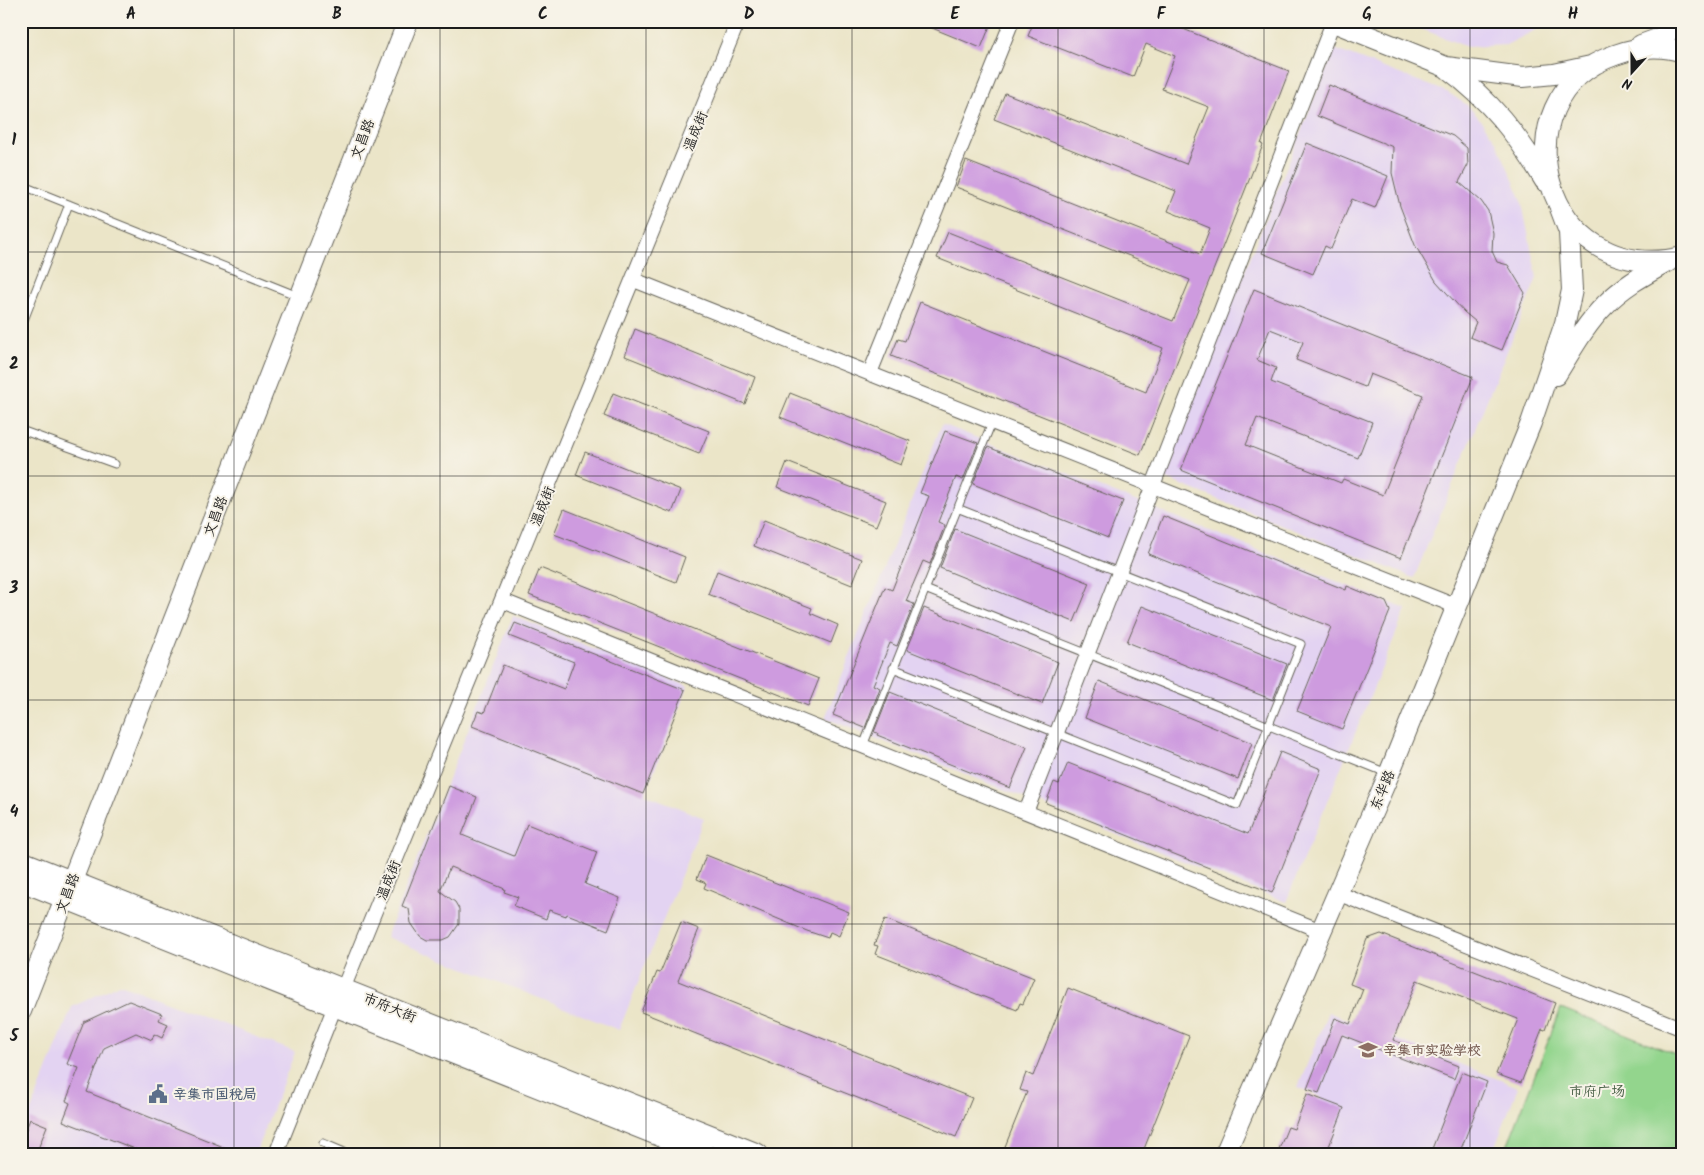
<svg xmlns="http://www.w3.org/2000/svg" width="1704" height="1175" font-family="Kalam,'LXGW WenKai TC',sans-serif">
<rect width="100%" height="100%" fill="#f7f3e8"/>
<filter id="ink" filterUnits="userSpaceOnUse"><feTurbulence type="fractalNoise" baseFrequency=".02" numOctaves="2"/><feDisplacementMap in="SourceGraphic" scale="10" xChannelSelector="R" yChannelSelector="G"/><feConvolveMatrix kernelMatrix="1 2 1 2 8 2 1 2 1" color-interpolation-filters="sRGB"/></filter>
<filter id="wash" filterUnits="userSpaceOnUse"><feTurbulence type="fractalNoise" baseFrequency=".0096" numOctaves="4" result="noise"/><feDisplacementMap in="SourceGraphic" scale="20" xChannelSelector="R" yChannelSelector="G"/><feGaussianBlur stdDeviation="1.12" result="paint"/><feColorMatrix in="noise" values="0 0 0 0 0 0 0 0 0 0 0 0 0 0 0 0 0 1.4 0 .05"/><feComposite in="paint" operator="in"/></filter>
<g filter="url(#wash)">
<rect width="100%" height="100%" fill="#ebe5c8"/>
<path fill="#e3d3f2" d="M1402 21H1553L1506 45 1467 47Z
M1334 49 1447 92 1467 105 1479 118 1496 141 1521 198 1537 278 1414 578 1162 477Z
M942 424 1406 609 1286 902 825 718Z
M513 616 688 686 645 794 704 818 619 1030 386 937Z
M120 984 295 1052 255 1154H21V1136L72 1007Z
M1328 1012 1518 1087 1492 1154H1298L1321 1097 1298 1087Z"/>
<path fill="#93d58d" stroke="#587854" d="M1561 1008 1683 1057V1154H1504Z"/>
<g id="blocks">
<path fill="#ce9bdf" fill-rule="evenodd" d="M915 21H992L981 48Z
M1034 21H1163L1289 71 1261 144 1263 145 1140 455 891 356 898 339 905 341 920 302 1146 392 1163 348 937 258 948 232 1173 321 1190 280 956 187 966 161 1200 254 1210 228 1168 211 1176 191 994 119 1005 93 1186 164 1209 107 1162 89 1175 56 1146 44 1133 77 1028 36Z
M1329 85 1453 136 1467 148 1468 165 1459 182 1481 201 1488 211 1493 233 1492 251 1497 262 1508 265 1525 293 1502 350 1470 337 1476 322 1464 312 1436 281 1415 245 1400 206 1392 173 1393 147 1317 116Z
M1307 143 1388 176 1375 208 1352 199 1331 249 1325 246 1313 274 1262 253Z
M1254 289 1473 377 1401 558 1181 470ZM1270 329 1303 342 1296 360 1365 387 1370 374 1423 395 1383 495 1343 479 1341 483 1246 445 1257 418 1358 458 1372 422 1271 382 1276 368 1257 360Z
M635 329 755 377 745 404 625 356Z
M613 393 709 431 699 454 604 416Z
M790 393 910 441 901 465 780 417Z
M945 431 978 443 963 480 956 477 938 522 945 525 930 564 923 561 906 601 914 604 897 646 890 643 873 685 880 688 865 728 833 715 885 587 892 590 929 496 920 493Z
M988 447 1123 501 1108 538 973 484Z
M585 452 681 490 672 513 576 475Z
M787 462 886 501 876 526 777 487Z
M564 509 685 557 676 582 554 534Z
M1163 516 1346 590 1347 586 1386 602 1390 611 1342 729 1297 711 1331 627 1148 554Z
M764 520 862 559 852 585 754 546Z
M955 529 1090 583 1074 622 940 568Z
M540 568 819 679 808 706 529 595Z
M717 571 812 608 810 613 838 625 831 643 708 594Z
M1142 606 1287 664 1273 700 1127 642Z
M924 608 1058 662 1042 704 907 650Z
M515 623 685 690 643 794 472 726 478 711 484 713 503 665 564 689 574 662 509 636Z
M1099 681 1252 743 1238 779 1085 718Z
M890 692 1027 747 1010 788 877 735 878 733 874 732Z
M1280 752 1321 769 1272 893 1046 803 1054 782 1059 784 1068 763 1248 834Z
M449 786 477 797 462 835 514 856 527 824 597 852 585 884 620 898 608 930 567 914 566 916 549 910 546 919 514 906 518 897 504 892 505 889 450 867 440 891 455 902 459 909V924L450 937 443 940H427L420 936 411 923 409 909 402 906Z
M706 855 849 912 839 936 830 932 828 938 807 931 704 888 706 883 697 879Z
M885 919 1034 978 1023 1004 1020 1003 1017 1010 875 954 878 946 874 945Z
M681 922 699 929 678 981 972 1098 956 1137 641 1012 657 972 660 973Z
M1381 934 1555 1003 1545 1030 1542 1029 1521 1083 1496 1074 1518 1019 1417 980 1393 1040 1459 1066 1454 1079 1342 1035 1319 1093 1307 1089 1335 1018 1350 1024 1363 989 1350 984 1367 939Z
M1068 988 1189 1036 1142 1154H1002L1027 1092 1020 1090 1026 1073 1033 1076Z
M129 1001 162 1014 159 1020 168 1024 162 1038 154 1034 152 1040 136 1033 104 1048 87 1092 241 1154H148L63 1121 70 1103 66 1101 79 1068 67 1064 84 1022Z
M1462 1072 1487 1082 1459 1154H1430Z
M1307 1094 1344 1108 1326 1154H1282L1283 1151 1279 1149 1288 1127 1294 1129Z
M30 1119 47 1126 36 1154H21V1142Z"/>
</g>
</g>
<g filter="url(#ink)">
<use href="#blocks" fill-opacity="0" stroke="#646258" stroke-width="1"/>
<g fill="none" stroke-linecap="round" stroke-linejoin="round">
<g stroke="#646258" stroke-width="9">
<path id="lane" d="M21 185 298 296
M21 328 69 204
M21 430 115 464
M925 589 1387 773
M893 668 1237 805 1301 644 957 508
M863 746 992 422
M323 1143 349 1154"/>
</g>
<g stroke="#646258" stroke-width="16">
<path id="street" d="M634 280 1458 607
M870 373 1012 21
M503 601 1321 931
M1026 812 1333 22
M1337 893 1683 1029
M343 989 738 21
M276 1154 335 1006"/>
</g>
<g stroke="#646258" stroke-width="22">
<path id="secondary" d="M1331 21 1446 67 1523 77 1554 74 1591 66
M1641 45 1660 38 1682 21
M1683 52C1661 45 1637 47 1615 55 1493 97 1543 290 1683 257
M1447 68C1491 101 1517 134 1545 181
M1556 375C1571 351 1585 325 1605 305 1623 286 1646 274 1669 261
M21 861 758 1154
M21 881 705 1154
M21 1011 408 21
M1225 1154 1389 774 1531 423 1565 323 1572 290 1569 232 1560 208"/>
</g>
<use href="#lane" stroke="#fff" stroke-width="7"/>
<use href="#street" stroke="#fff" stroke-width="14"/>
<use href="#secondary" stroke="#fff" stroke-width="20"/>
</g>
</g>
<path fill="none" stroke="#1c1c1c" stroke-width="1" stroke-opacity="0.55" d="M234 21V1154M440 21V1154M646 21V1154M852 21V1154M1058 21V1154M1264 21V1154M1470 21V1154M21 252H1683M21 476H1683M21 700H1683M21 924H1683"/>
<defs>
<g id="school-bare" transform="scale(1.5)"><path d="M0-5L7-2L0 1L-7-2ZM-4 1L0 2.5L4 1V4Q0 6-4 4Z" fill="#8d6e63" stroke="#f7f3e8" stroke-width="2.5" paint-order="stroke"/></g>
<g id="civic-bare" transform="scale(1.5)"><path d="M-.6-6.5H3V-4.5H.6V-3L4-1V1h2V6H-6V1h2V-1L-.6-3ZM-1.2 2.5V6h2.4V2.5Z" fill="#5c6f8a" stroke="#f7f3e8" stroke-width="2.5" paint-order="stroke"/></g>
</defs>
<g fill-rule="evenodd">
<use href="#school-bare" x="1368" y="1050"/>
<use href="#civic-bare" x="158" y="1094"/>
</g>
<g text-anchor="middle" stroke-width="4" stroke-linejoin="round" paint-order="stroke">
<g font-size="14" fill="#1c1c1c" stroke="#f7f3e8">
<text transform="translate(695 131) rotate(-68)" y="5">温成街</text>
<text transform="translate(362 139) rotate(-69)" y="5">文昌路</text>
<text transform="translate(542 506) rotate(-68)" y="5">温成街</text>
<text transform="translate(215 516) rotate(-69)" y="5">文昌路</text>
<text transform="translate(1382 790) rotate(-67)" y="5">东华路</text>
<text transform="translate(388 880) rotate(-68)" y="5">温成街</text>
<text transform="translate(67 893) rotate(-69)" y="5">文昌路</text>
<text transform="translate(390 1007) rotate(22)" y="5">市府大街</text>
</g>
<g font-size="14" font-weight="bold" fill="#785e54" stroke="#f7f3e8" text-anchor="start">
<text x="1383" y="1055">辛集市实验学校</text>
</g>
<g font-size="14" fill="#465d44" stroke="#f7f3e8">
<text x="1597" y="1096">市府广场</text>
</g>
<g font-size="14" font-weight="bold" fill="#4e5e75" stroke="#f7f3e8" text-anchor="start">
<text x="173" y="1099">辛集市国税局</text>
</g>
</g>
<rect width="1704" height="1175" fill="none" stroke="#f7f3e8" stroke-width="55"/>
<g transform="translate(1632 72) rotate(201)" stroke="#f7f3e8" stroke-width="4" paint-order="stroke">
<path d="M0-4L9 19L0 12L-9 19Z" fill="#1c1c1c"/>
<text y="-8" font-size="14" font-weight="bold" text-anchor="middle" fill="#1c1c1c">N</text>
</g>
<rect x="28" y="28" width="1648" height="1120" fill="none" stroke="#1c1c1c" stroke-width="2"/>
<g font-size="16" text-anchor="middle" font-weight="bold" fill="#1c1c1c">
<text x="131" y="19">A</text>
<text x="337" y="19">B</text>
<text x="543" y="19">C</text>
<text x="749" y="19">D</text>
<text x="955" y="19">E</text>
<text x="1161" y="19">F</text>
<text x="1367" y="19">G</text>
<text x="1573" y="19">H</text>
<text x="14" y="145">1</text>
<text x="14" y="369">2</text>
<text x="14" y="593">3</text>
<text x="14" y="817">4</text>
<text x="14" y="1041">5</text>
</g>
</svg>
